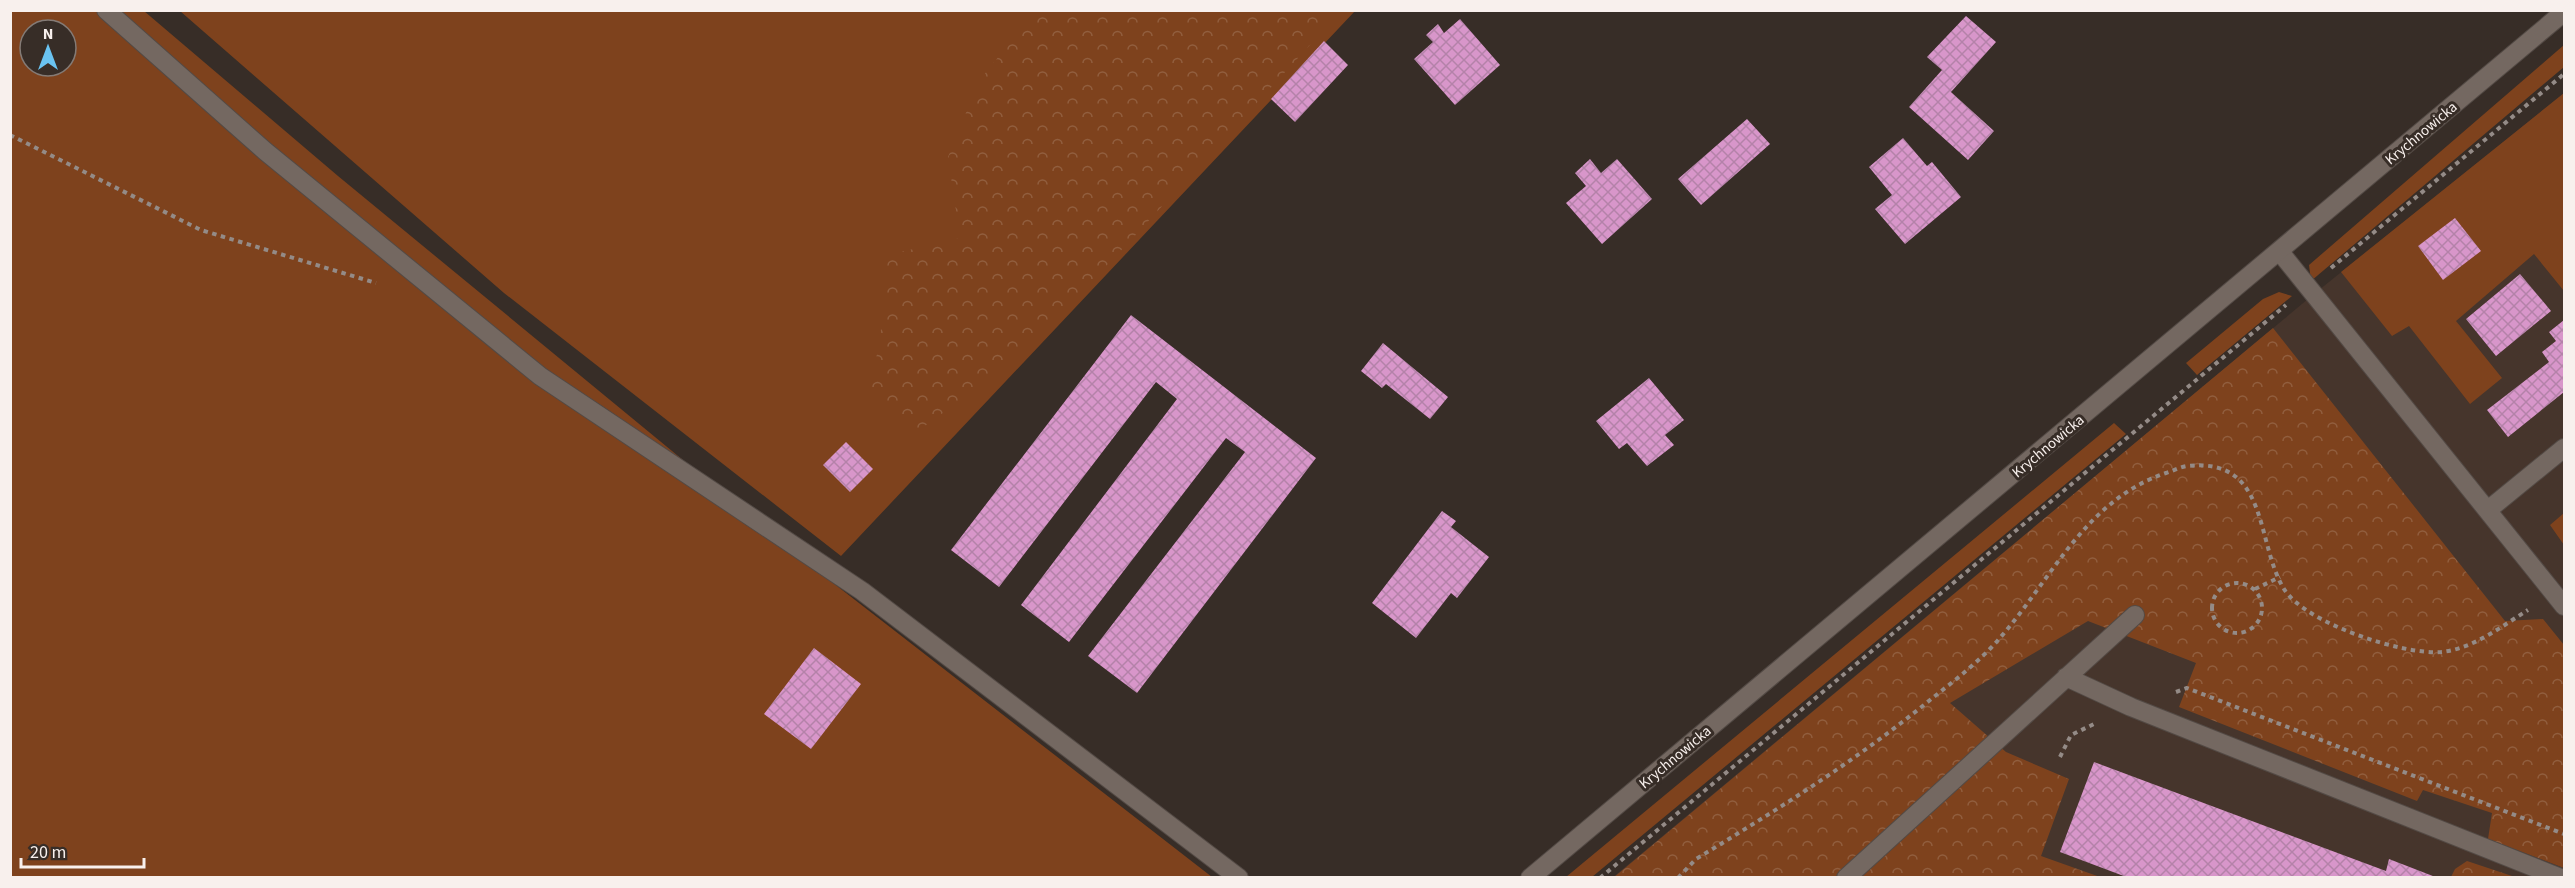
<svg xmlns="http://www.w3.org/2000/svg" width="2575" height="888" font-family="'Source Sans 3',sans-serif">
<defs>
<pattern id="forest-crowns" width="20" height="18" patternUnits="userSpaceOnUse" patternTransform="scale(1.5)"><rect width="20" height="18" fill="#7e421d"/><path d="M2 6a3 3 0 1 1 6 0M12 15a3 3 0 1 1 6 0" fill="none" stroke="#915e3e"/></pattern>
<pattern id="building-cross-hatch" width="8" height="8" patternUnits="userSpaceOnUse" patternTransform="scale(1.5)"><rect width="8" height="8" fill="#d896ca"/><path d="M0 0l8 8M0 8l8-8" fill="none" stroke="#b482a9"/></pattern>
</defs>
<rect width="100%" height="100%" fill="#372d27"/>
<path fill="#46352c" d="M2564 93V877L1612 878 2314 294Z"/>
<path fill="#7e421d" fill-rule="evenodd" d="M10 11H144L338 176 819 572 1212 877H11ZM30 30H66V66H30Z
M180 11H1355L841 556 504 293Z
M2564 45V67L2311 281 2309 265Z
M2564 93V291L2534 254 2456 321 2502 378 2470 404 2409 326 2392 336 2341 272Z
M2279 292 2292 296 2197 375 2186 363 2263 299Z
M2114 423 2126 434 1592 877H1566Z
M2564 513V545L2550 525Z"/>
<path fill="url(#forest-crowns)" d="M1050 11H1341L1131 240 1015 361 911 436 870 396 882 323 888 255 960 238 948 157 979 81 1028 20Z
M2273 328 2505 621 2543 619 2564 645V868L2488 839 2492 813 2423 790 2417 801 2179 707 2196 663 2088 621 1950 703 2006 752 2069 779 2041 856 2100 877 1613 878Z
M2467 861 2515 877H2451L2455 869Z"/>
<path fill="url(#building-cross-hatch)" d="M1966 16 1996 42 1951 92 1994 131 1968 160 1909 107 1942 70 1927 57Z
M1460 19 1500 65 1455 105 1414 59 1433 42 1426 35 1438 24 1444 33Z
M1324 41 1348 65 1295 122 1271 99Z
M1747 119 1770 144 1701 205 1678 179Z
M1903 138 1927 166 1932 162 1961 197 1905 244 1875 209 1892 195 1869 167Z
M1590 159 1601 173 1617 159 1652 199 1602 244 1566 203 1586 186 1575 173Z
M2455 218 2481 251 2443 280 2418 246Z
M2520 274 2551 311 2496 356 2466 319Z
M1131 315 1316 458 1137 693 1088 656 1245 452 1226 438 1069 642 1021 605 1177 399 1156 382 999 587 951 550Z
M2564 320V392L2508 437 2487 410 2549 362 2542 352 2556 341 2549 332Z
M1383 343 1448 397 1430 419 1386 384 1382 388 1361 371Z
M1649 378 1684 420 1665 435 1674 445 1647 466 1627 443 1619 449 1596 421Z
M846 442 873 469 850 492 823 465Z
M1442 511 1456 521 1451 527 1489 557 1457 598 1451 593 1416 638 1372 603Z
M814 648 861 684 811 749 764 714Z
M2094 762 2386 871 2389 859 2438 878H2129L2060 852Z"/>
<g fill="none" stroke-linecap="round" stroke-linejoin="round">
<g stroke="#534a45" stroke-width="20">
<path id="lane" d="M2280 252 2564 606
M2488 510 2564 448
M2066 677 2131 707 2561 878
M1846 878 2135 615"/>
</g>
<g stroke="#534a45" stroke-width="20">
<path id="street" d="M106 10 265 151 540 376 862 591 1239 878"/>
</g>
<g stroke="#534a45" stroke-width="20">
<path id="secondary" d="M1530 878 2564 12"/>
</g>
<path stroke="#948b87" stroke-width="4" stroke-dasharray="4.5 4.5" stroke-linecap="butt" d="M10 135 201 230 376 283
M2331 268 2564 74
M2212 608a25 25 0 1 1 50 0a25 25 0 1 1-50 0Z
M2255 589 2280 577
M2176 692 2187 688 2564 834
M2060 757 2071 735 2094 724
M1600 878 2286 305
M1678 878 1696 859C1777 810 1857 760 1930 700 1954 681 1980 661 1999 639 2052 579 2085 500 2166 473 2173 471 2180 467 2187 466 2270 457 2255 542 2284 589 2305 623 2402 655 2441 652 2473 649 2502 626 2528 610"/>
<use href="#lane" stroke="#746861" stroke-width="18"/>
<use href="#street" stroke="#746861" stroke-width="18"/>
<use href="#secondary" stroke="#746861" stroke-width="18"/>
</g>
<g text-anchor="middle" stroke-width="6" stroke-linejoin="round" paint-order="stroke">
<g font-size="15" fill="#f8f0ed" stroke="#372d27">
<text transform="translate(2421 133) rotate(-40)" y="5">Krychnowicka</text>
<text transform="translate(2048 446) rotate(-40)" y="5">Krychnowicka</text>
<text transform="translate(1675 757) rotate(-40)" y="5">Krychnowicka</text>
</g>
</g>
<rect width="2575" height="888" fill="none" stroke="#f8f0ed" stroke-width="24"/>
<g transform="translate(48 48)"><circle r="28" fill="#372d27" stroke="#847b76" stroke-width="1.5"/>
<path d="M0-4.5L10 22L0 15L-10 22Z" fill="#6ac3f1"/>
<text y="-9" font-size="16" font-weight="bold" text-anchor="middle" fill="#f8f0ed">N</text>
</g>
<path d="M21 858v9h123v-9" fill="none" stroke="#f8f0ed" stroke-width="3"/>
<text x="30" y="858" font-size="18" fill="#f8f0ed" stroke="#372d27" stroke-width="4.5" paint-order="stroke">20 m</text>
</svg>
